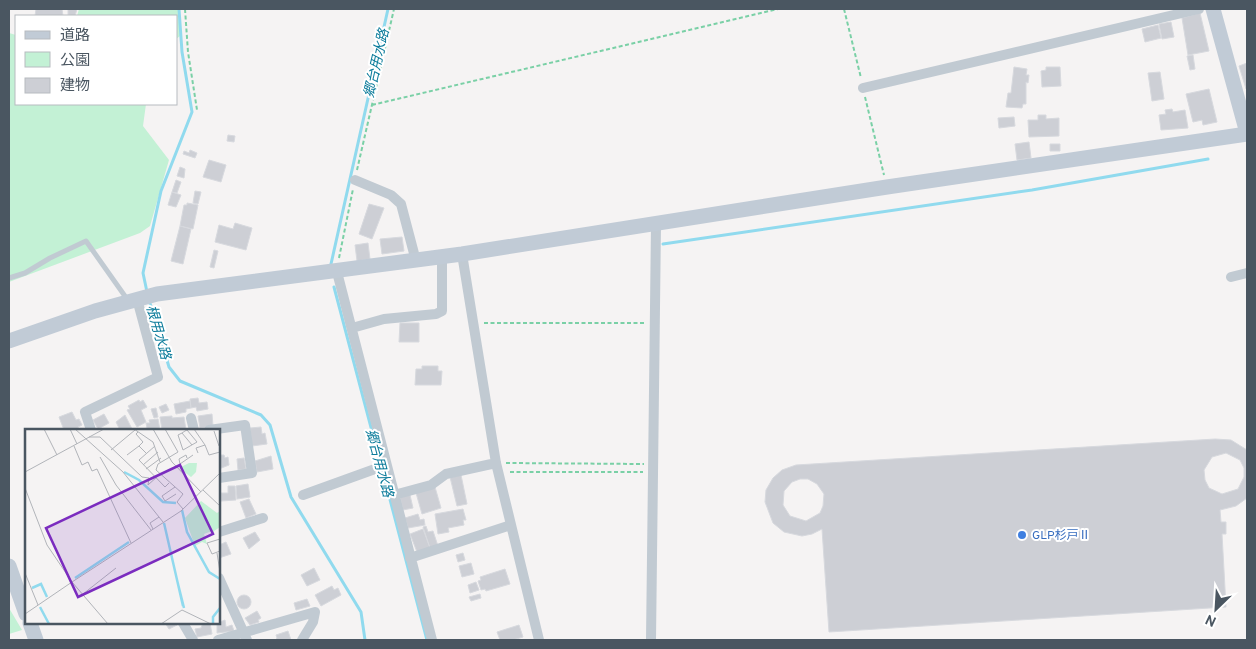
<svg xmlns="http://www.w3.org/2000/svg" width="1256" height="649" font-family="Overpass,'Noto Sans JP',sans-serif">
<rect width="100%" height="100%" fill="#f5f3f3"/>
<path fill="#c3f1d5" d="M79 9H178L180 36 176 39V16H77Z
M9 33 16 35V104H146L143 126 169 160 150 226 140 233 9 282Z
M9 608 22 630 9 634Z"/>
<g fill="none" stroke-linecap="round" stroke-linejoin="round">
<path stroke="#90daee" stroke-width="3" d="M663 244 1032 190 1208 159
M331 264 388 9
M334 287 427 640
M147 292 143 273 161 191 192 112 182 52 179 9
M149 300 169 367 180 381 261 415 270 425 291 497 361 612 365 640"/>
</g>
<path fill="#cdcfd5" stroke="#d7d9de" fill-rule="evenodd" d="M36 9H62L63 16H35Z
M68 9H77L75 16 68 15Z
M1200 13 1209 51 1188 55 1182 18Z
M1171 22 1174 37 1162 39 1159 24Z
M1158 25 1161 38 1145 42 1142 29Z
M1193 55 1195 69 1190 70 1187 56Z
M1247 63V89H1246L1239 66Z
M1014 67 1027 69 1026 75H1029L1028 83 1026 82V104H1023L1022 108 1006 107 1008 93H1011Z
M1046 67H1060L1061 86 1042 87 1041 71 1046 70Z
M1160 72 1164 99 1152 101 1148 73Z
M1209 89 1217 122 1203 125 1202 120 1193 122 1186 94Z
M1172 109 1173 112 1185 110 1188 128 1161 130 1159 115 1166 114 1165 110Z
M1038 115H1046V119L1059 118V136L1029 137 1028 120H1038Z
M1014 117 1015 126 999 128 998 118Z
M228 135 235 136 234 142 227 141Z
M1029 142 1031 158 1017 160 1015 144Z
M1050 144H1060V151H1050Z
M190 150 197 153 195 158 183 154 184 151 189 153Z
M209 160 226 165 221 182 203 177Z
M180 167 185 169 184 178 177 176Z
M176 180 181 182 177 193 172 192Z
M195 191 201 192 198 204 193 203Z
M172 192 181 195 176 207 168 205Z
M187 203 198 205 193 229 180 226 184 205H187Z
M369 204 384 208 372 239 359 234Z
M235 223 252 228 246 250 215 242 219 225 233 229Z
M180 226 191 229 183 264 171 261Z
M402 237 404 251 382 254 380 239Z
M368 243 370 259 357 261 355 245Z
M214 250 218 251 214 268 210 267Z
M400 323H419V342H399Z
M422 366H438V371H442L441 385H415L416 369H422Z
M198 398 199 403 207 402 208 409 197 411 196 407 191 408 190 399Z
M139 400 140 402 143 400 147 407 141 410 146 422 137 427 127 410 130 409 128 406Z
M190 401 191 408 186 409V412L176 414 174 404Z
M166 404 169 410 162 413 159 407Z
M156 408 158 417 154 418 151 409Z
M72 412 76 420 79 419 82 425 78 427 79 430H64L59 417Z
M104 414 109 423 98 429 93 420Z
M212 414 213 426 200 428 198 416Z
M125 415 132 429 120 430 116 422Z
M172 416V418L184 417 186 430H162L160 417Z
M158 419 160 430H139L147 428 146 423H150L149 420Z
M261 427 262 434 265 433 267 444 252 446 250 428Z
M1215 439 1231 440 1247 450V498L1236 506 1220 510 1221 522H1226V534H1222L1226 607 829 632 822 529 812 534 802 536 784 532 773 523 765 502 766 490 773 478 782 470 796 465ZM1226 453 1240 460 1244 468V477L1238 489 1222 494 1209 488 1205 480 1204 470 1212 457ZM800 479H808L817 484 824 494 823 506 820 513 806 521 790 516 783 505 784 491 792 482Z
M219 455H224L225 458 228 457 229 465 219 469Z
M271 456 273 469 257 472 255 461Z
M244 458 246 469 238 470 237 459Z
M461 475 467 504 457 506 450 477Z
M248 484 250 497 237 499 236 486Z
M228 486H235L236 500 221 501V493H228Z
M435 487 441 508 422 514 416 493Z
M410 495 413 508 403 510 400 497Z
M249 499 256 514 246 518 240 502Z
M463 509 466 520H463L464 525 448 528 449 532 438 534 435 514Z
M418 514 420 520 424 519 425 525 408 528 405 518Z
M426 526 428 532 433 531 438 546 430 548 423 527Z
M423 529 430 548 417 552 410 534Z
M255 532 260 540 249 549 243 538Z
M226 542 231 554 219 558V545Z
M463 553 465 560 458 562 456 555Z
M471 563 474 574 462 577 459 566Z
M314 568 320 580 307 586 301 575Z
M505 569 510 584 486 591 485 589 481 590 478 581 481 580 480 577Z
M476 582 479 590 470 593 468 585Z
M332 586 334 590 338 588 341 595 321 606 315 595Z
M480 594 481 598 471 601 469 597Z
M237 602a7 7 0 1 1 14 0a7 7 0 1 1-14 0Z
M307 599 310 606 296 610 294 603Z
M257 611 261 618 258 620 259 622 250 625 245 618Z
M225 620 226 627 232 625 234 631 217 633V623Z
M165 623H176L177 625 169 629Z
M203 623H210L212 634 197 637 195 629 201 628Z
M519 625 523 637 513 640H500L497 632Z
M288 631 291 640H275L277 638 276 635Z"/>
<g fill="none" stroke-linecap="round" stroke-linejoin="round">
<path stroke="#7ad0a6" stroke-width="2" stroke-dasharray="4 2.5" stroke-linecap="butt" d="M185 9 188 52 197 110
M844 9 861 78
M865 97 884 175
M372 105 778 9
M357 170 394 9
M339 258 353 189
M484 323H645
M506 463 644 464
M510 472H643"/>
<path stroke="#c1cad2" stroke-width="5" d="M9 278 25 273 50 258 86 241 127 299"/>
<path stroke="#c1cad2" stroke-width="10" d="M863 88 1199 9
M355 180 391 195 401 204 416 261
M462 254 496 463 539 640
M337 272 432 640
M1231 277 1247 273
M352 328 384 319 436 314 442 311V257
M191 418 194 430
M91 430 85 412 158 377 137 299
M209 430 245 425 252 473 219 478
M303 495 386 465
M394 495 431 485 446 474 496 463
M219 532 263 518
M410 558 511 525
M219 578 247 640
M183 623 193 640
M218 640 315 612 313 622 302 640
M651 640 656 224"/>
<path stroke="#c1cbd6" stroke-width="15" d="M1213 9 1247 133
M9 341 95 311 157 294 462 254 887 187 1247 134
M9 566 26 614
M30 623 36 640"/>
</g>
<circle fill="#3f7fe0" stroke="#fff" stroke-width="2" cx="1022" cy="535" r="5"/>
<g text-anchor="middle" stroke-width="4" stroke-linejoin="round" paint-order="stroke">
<g font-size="12" fill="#366cbe" stroke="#fff" text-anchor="start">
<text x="1032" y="539">GLP杉戸Ⅱ</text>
</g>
<g font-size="14" font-style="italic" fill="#0c7c9b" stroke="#fff">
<text transform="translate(376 63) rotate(-77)" y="5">郷台用水路</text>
<text transform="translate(159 332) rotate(74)" y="5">根用水路</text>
<text transform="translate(380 463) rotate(75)" y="5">郷台用水路</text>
</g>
</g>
<g transform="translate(25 429)">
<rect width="195" height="195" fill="#f5f3f3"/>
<path d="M164 34H172L171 43 166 48 154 39ZM176 72 192 84 195 82V98L189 102V107L187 102 179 105 182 115 177 113 170 117 160 89Z" fill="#c3f1d5"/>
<path fill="none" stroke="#90daee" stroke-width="2.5" d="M99 43 114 51 138 73 151 74M157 81 162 103 184 143 195 150M139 94 158 177M50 149 104 113M153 155 159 179M7 159 16 155 22 168M15 178 24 195M188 195V188L195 179"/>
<path fill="none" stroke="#b1b4b9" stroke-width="1" d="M19 0 32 26M45 0 52 15M50 0 98 43 138 93M109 0 128 13 135 33M128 0 147 33 176 63M140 0 153 23 133 35 131 41 158 65 152 73 158 80M169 0 180 16M162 1 172 13 158 21 153 6 157 4 160 2 162 1 163 0M189 2 194 17M113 3 111 5 118 13 114 17 121 24M157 4 167 16M64 8H75L117 48 124 49 123 56 134 46M49 17 57 36 63 33 67 42 72 40 106 114M130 17 114 31 140 58 144 54M86 21 110 1M173 24 171 19 180 16 184 26 195 23M102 26 114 17M75 28 91 56 126 101M162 29 161 26 154 30 155 35 168 26M118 36 133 23M121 40 136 29M0 43 79 0M150 58 137 67 140 72 151 65M0 59 22 116 47 153 156 82 195 44M178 61 195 77M128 100 125 94 134 88M195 110 182 114 187 125 195 122M192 124 195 143M0 144 13 176M58 165 91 139M0 185 47 153 83 195M136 195 157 181 186 195"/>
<path fill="#7b2cbf" fill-opacity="0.15" stroke="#7b2cbf" stroke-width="2.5" d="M155 36 188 105 53 168 21 99Z"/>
<rect width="195" height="195" fill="none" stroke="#4a5661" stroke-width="2.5"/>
</g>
<rect width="1256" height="649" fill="none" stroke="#4a5661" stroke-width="20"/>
<rect x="15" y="15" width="162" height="90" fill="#ffffff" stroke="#b7bbc0"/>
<rect x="25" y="31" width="25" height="8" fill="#c1cbd6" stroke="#b7bbc0"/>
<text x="60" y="40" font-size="15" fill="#4a5661">道路</text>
<rect x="25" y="52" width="25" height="15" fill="#c3f1d5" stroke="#b7bbc0"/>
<text x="60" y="65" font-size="15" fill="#4a5661">公園</text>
<rect x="25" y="78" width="25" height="15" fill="#cdcfd5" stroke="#b7bbc0"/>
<text x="60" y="90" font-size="15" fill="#4a5661">建物</text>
<g transform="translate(1216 609) rotate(205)" stroke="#ffffff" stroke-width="4" paint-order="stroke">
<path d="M0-4L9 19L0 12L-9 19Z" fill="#4a5661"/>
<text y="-8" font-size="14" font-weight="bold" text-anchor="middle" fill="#4a5661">N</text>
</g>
</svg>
